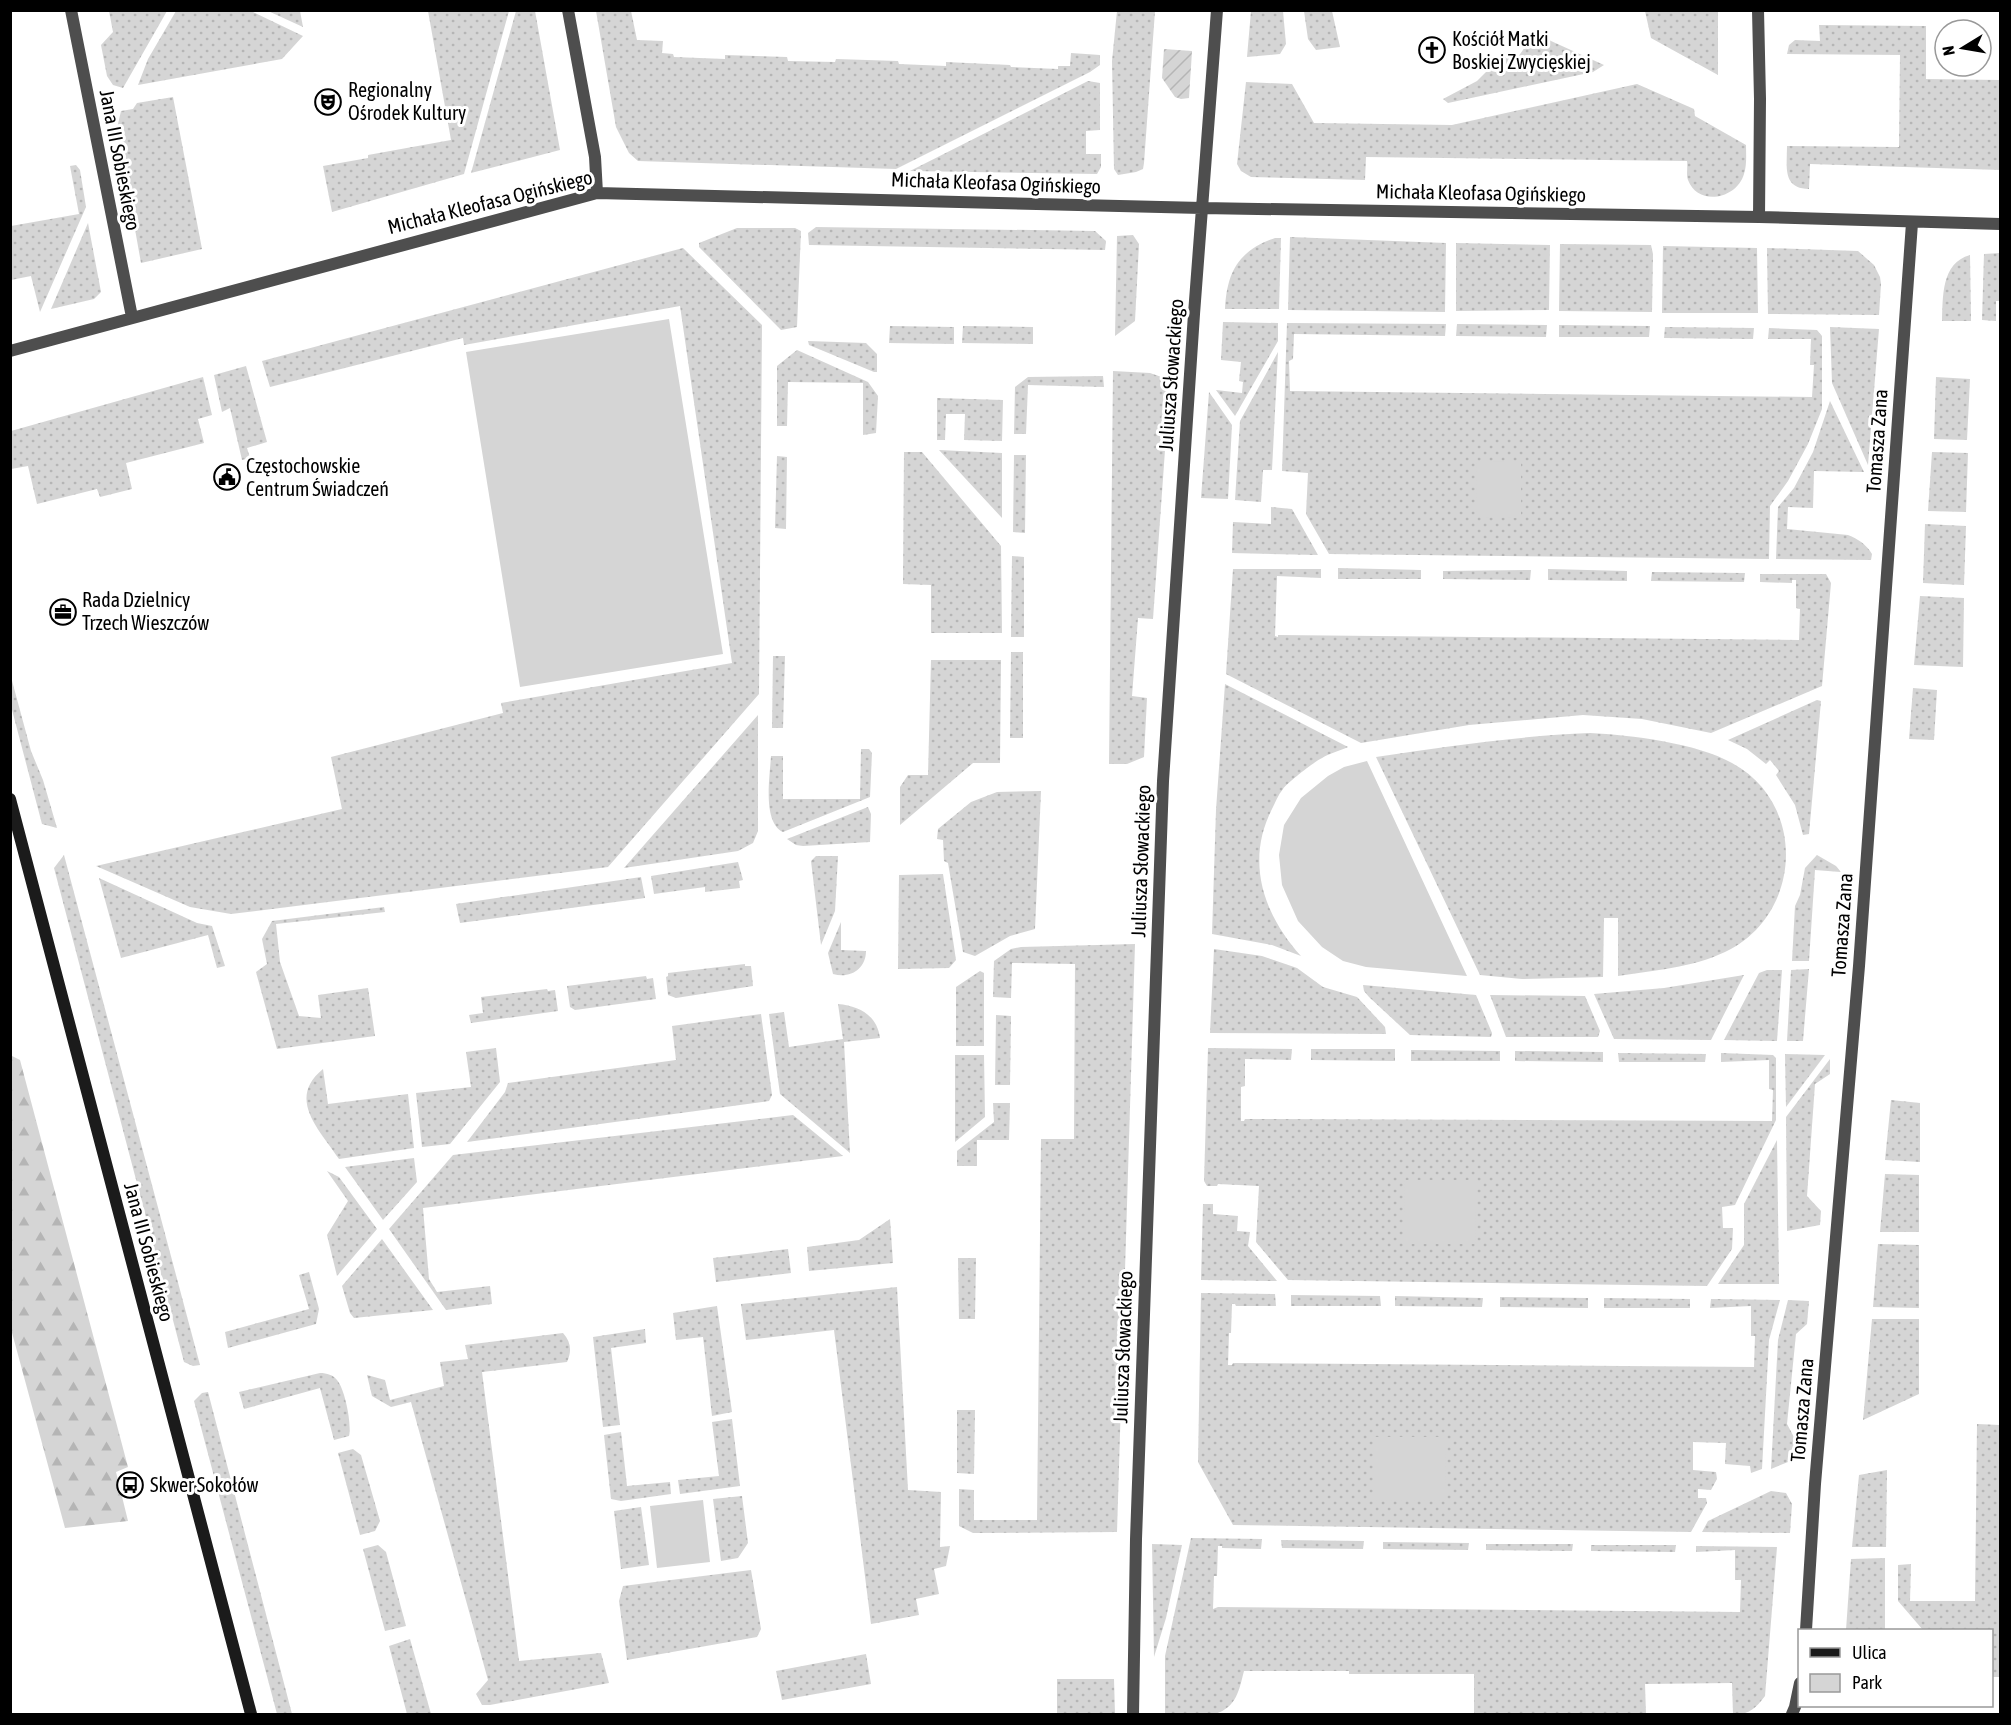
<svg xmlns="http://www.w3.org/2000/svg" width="2011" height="1725" font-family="'Asap Condensed',sans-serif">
<defs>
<pattern id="grass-dots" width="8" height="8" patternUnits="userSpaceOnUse" patternTransform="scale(1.5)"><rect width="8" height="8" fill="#d5d5d5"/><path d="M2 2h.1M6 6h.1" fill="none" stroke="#b5b5b5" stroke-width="1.8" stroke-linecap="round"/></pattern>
<pattern id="forest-firs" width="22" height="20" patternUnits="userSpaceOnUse" patternTransform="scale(1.5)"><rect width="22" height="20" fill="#d5d5d5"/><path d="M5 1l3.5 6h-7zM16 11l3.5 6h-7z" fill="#b5b5b5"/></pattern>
<pattern id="garden-furrows" width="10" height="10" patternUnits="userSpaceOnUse" patternTransform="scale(1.5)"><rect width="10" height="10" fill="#d5d5d5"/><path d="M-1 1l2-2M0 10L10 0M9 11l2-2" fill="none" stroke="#b5b5b5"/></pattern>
</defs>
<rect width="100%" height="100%" fill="#fff"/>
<path fill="url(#grass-dots)" d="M109 11H167L123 88 113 85 107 76 101 45 113 32Z
M176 11H251L303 36 282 59 138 85 148 59Z
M268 11H300L303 27Z
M428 11H509L464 174 332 212 323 166 368 158V155L451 140Z
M516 11H535L560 150 471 173Z
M596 11H631L637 40 663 41 662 53 673 54 674 57 725 59V55L787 57 788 61 835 62 836 59 898 61 899 64 946 66V62L1010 65 1011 67 1058 69V66H1070L1071 53 1100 55V65L1090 72 896 169 638 161 629 153 616 127Z
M1117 11H1155L1144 163 1143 169 1136 172 1118 175 1114 169 1112 61Z
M1251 11H1283L1286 44 1280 54 1247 57Z
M1304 11H1332L1340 47 1316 50 1308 39Z
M1645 11H1718V75L1651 38Z
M1819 25 1926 26V79L2000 80V170L1810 164 1809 189C1782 188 1787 167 1787 146L1899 147 1900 55 1787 54 1789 45 1795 40 1820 41Z
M1536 31 1551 41 1604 65 1593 72 1448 103 1443 99 1477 81 1504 54 1514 63Z
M1088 81 1100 83V130L1086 131V154H1101V167L1097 174 910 171Z
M1246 82 1292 84 1314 123 1452 125 1637 84 1694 109 1695 116 1746 145C1746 154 1747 165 1744 174 1737 199 1698 207 1688 180 1686 175 1688 166 1687 161L1366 157 1365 180 1251 177 1241 171 1237 164Z
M173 97 202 249 141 263 117 128 121 111 133 109 137 103Z
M76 165 80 170 86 207 40 312 31 276 11 280V226L79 214 70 166Z
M88 223 101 292 94 299 51 309Z
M816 227 1095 231 1106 241 1105 250 809 245 808 233Z
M737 228H795L801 231 797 327 781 330 699 247V243Z
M1133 235 1139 244 1135 321 1115 336 1117 236Z
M1290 237 1446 243 1445 312 1288 310Z
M1275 238H1281L1279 309H1225C1227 272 1238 251 1275 238Z
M1456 243 1550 245 1549 310 1456 311Z
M1560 244 1651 245 1653 254 1652 312 1559 311Z
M1663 246 1757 248 1758 313H1662Z
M683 248 762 325 759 694 608 867 231 914 190 907 96 866 342 809 331 757 503 713 501 703 732 663 680 306 464 345 463 338 270 387 262 361Z
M1767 248 1858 251 1874 265 1880 277 1881 284 1879 315 1768 314Z
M2000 253V301H1996V321L1982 320 1984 254Z
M1970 255 1971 321H1942C1943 297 1941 263 1970 255Z
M1223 322 1278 323V341L1235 416 1216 390 1242 393 1243 382 1239 381 1241 362 1221 360Z
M1287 323 1446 324 1445 336 1294 334 1293 359 1289 361 1290 391 1812 397 1814 365H1810L1811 339H1768L1769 328 1817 330 1822 336V409L1808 444 1788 481 1770 506 1769 559 1329 554 1306 514 1308 473 1282 471Z
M1457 324 1547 325 1546 337 1456 336Z
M1559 325 1650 326 1649 337H1559Z
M890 326 954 327V344L889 343Z
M963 326 1033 327V344L962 343Z
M1665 327 1754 328 1753 339 1664 338Z
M1830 327 1879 329 1868 465 1832 383Z
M808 341 866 343 877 354V372H874L809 345Z
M797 350 868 382 878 396 876 433 863 435V383L788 382 787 426H777V366Z
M1278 352 1272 470H1263L1261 502 1235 500 1240 421Z
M246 366 267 442 247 448 250 458 242 460 230 408 222 412 214 375Z
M1113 371 1150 373 1170 380 1153 619 1138 618 1132 696 1147 698 1144 757 1127 764H1109Z
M1103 376 1104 387 1028 385 1026 434H1014L1015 387 1028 377Z
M203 377 212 415 198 419 204 443 126 463 132 489 100 497 97 489 37 504 28 466 11 469V431Z
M1936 377 1970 379 1967 440 1934 439Z
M1209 392 1232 425 1228 499 1201 498Z
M937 398 1003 400 1002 441 964 440 965 414H946L945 440H937Z
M1830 401 1864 472 1814 471 1813 508 1788 507 1787 529 1848 535C1858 539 1866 544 1872 554L1871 560 1776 559 1778 507 1794 488 1813 452Z
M939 450 1002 453V518Z
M904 452H922L1001 546 1002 633H931V585L903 584Z
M1932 452 1968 453 1966 512 1928 511Z
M1014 455H1026L1025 533 1013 532Z
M777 456 787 457 786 529 775 528Z
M1271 507 1292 509 1318 555 1232 553 1233 522 1271 524Z
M1925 524 1966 526 1964 585 1923 583Z
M1012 556 1024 557V637H1011Z
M1338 568 1421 570V579H1338Z
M1233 569H1321V578L1277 576 1275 636 1278 637V635L1799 640 1800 609 1796 608V580H1792V583L1760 582V574H1826L1831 583 1822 686 1711 733 1642 719 1583 715 1469 725 1361 743 1226 674Z
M1548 569 1627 571V581L1548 580Z
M1531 570 1530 580 1443 579V571Z
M1652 572 1745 573 1744 582 1651 581Z
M1920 596 1964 598 1963 667 1914 665Z
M1011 652H1023V738H1010Z
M773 656H785L783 728H772Z
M931 660H1001L1000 763H973L900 825V787L908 775H928Z
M11 677 31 751 43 780 57 828 42 824 11 706Z
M1225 684 1348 747C1339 751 1330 753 1322 758 1314 762 1288 782 1283 789 1278 795 1275 803 1272 809 1245 862 1264 915 1301 956L1272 945 1212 934 1216 810Z
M1913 688 1937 690 1934 740 1909 739Z
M1817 700 1821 701 1809 834 1803 835 1795 805 1776 775 1779 771 1770 760 1766 764 1747 749 1728 740Z
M758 715V831L753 843 738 851 624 868Z
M1590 733C1630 735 1697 743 1732 763 1808 804 1802 916 1725 952 1691 968 1655 970 1618 976V918H1604L1603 977 1522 979 1480 975 1376 757C1447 746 1518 736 1590 733Z
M861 749H869L872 753 870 797 783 832C762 822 770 776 771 756H783V799H860Z
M1041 791 1035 929 1010 936 975 956 963 952 948 863 944 861 943 840 937 839 938 829 971 802 997 792Z
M868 807 871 814 870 842 803 846 796 845 787 839Z
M64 855 200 1365 193 1366 184 1362 54 868Z
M1817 855 1836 866 1841 872 1815 870 1809 961H1792L1795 906 1800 895 1805 868Z
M816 856H838L835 911 821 945 811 861Z
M738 862 743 880 739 881 740 888 705 892V887L654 894 651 876Z
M943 874 956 960 949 968 898 969 899 875Z
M641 877 645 898 460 923 456 904Z
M99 878 197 923 212 926 225 966 217 968 208 935 121 958Z
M384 907 385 912 276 924 280 962 299 1016 321 1018 318 995 368 988 375 1036 277 1049 256 972 267 964 262 939 272 921Z
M841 922V950L866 951C866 969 850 979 833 974L828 953Z
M1135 944 1117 1532 973 1533 959 1526V1489L974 1490V1520H1037L1041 1139H1074L1075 964 1012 963 1011 998 993 997 994 961 1011 949 1021 947Z
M1214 949 1262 956 1297 968 1323 987 1357 997 1385 1027 1386 1034 1210 1033Z
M745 964V966H751L753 986 676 998 668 995 666 977 668 976V973Z
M1809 969 1803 1041H1787L1791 970Z
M1767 970H1782L1777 1041 1724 1040 1759 973Z
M980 971 984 973V1046H956V987Z
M1744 975 1711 1040 1614 1039 1594 994 1664 988Z
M646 976 647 979 653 978 656 999 575 1010 570 1007 567 986Z
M1363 985 1476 995 1492 1033 1491 1037 1410 1035 1369 997 1364 991Z
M547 989 548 991 555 990 558 1011 471 1023 469 1015 483 1013 481 997Z
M1490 995 1585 996 1600 1031 1598 1037H1506Z
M838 1004C859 1006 877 1015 880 1038L844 1042 850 1153 780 1094 769 1014 784 1012 789 1047 843 1039Z
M761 1014 772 1095 769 1101 467 1142 505 1092 508 1083 676 1060 672 1026Z
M996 1015 1011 1016 1010 1085H995Z
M496 1048 500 1082 450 1144 422 1147 416 1093 471 1087 466 1052Z
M1208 1048 1292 1049 1291 1060 1245 1059V1086L1241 1087V1121H1244L1245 1119 1772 1121 1773 1090 1769 1089V1060L1721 1062V1053L1773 1055 1776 1058V1120L1735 1205 1722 1207 1723 1228H1733L1732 1249 1707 1286 1288 1280 1256 1242 1259 1186 1218 1184 1217 1186H1207L1204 1181Z
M1311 1049H1395V1061L1311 1060Z
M1411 1050 1500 1051V1061H1411Z
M1515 1051 1603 1052V1062L1515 1061Z
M1618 1053 1706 1054 1705 1062H1619Z
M1785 1054 1825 1055 1786 1107Z
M955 1055H984L985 1117 955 1142Z
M1830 1059V1074L1815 1084 1807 1196 1821 1211 1820 1225 1787 1231 1786 1117Z
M323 1069 328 1104 408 1094 414 1148 339 1159C320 1130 286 1099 323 1069Z
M1891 1100 1920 1103V1162L1885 1160Z
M993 1103H1010L1009 1140H977V1166H957V1151L994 1122Z
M793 1115 843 1156 423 1208 429 1279 437 1292 490 1286 492 1304 446 1310 389 1229 453 1155Z
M1777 1140 1779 1284H1718L1744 1245V1204Z
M414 1158 417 1182 383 1220 345 1167Z
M327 1171 339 1177 377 1229 337 1276 327 1235 348 1201Z
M1885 1174 1919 1175V1232H1880Z
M1203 1204H1213V1214L1238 1216 1237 1231 1250 1232 1248 1246 1277 1281 1201 1280Z
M890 1219 893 1263 809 1271 807 1247 859 1240Z
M382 1239 433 1310 354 1318 350 1313 342 1286Z
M1878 1244 1919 1245V1308L1873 1307Z
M788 1249 791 1273 716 1282 713 1258Z
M958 1258H976L975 1319H959Z
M309 1272 319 1309 316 1324 228 1348 225 1332 309 1309 299 1275Z
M897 1287 908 1490 941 1492 940 1547 950 1546 946 1566 934 1569 939 1594 916 1599 919 1615 871 1624 834 1330 746 1340 741 1304Z
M1201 1293 1275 1294 1276 1306H1236L1235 1304H1232L1231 1333H1229L1228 1365H1232L1233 1363 1754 1367 1755 1336H1751V1306L1710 1308 1711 1299 1780 1300 1769 1340 1762 1469 1751 1473 1750 1466 1725 1464 1726 1443 1693 1442V1470L1716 1472 1717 1479 1711 1490 1698 1489V1498H1706L1707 1503 1691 1532 1233 1525 1198 1462Z
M1291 1295 1380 1296 1381 1306H1291Z
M1395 1296 1483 1298 1482 1307 1395 1306Z
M1500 1297 1588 1298V1308L1500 1307Z
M1604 1298 1690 1299V1308H1604Z
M1788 1300 1809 1301 1807 1324 1796 1334 1787 1424 1795 1439 1794 1451 1788 1462 1771 1469 1778 1340Z
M717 1306 732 1412 712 1416 703 1337 676 1340 673 1313Z
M1872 1319H1919V1394L1863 1420Z
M645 1329 646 1343 611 1348 620 1425 603 1427 593 1337Z
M563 1333C571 1342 572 1351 567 1362L482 1372 519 1661 601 1653 609 1683 490 1705H482L476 1694 488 1680 411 1402 391 1407 372 1396 367 1375 385 1380 390 1400 444 1386 440 1362 468 1359 465 1345Z
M320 1373C327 1373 333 1375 337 1380 345 1389 352 1425 349 1436L334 1440 320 1388 244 1409 239 1392Z
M208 1392 292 1714H277L194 1401 202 1393Z
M957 1410H975L974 1474 957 1473Z
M732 1419 740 1486 680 1494 678 1480 719 1476 712 1422Z
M1977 1424 2000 1425V1677H1992V1630H1923L1898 1601V1565L1911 1564 1910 1601H1975Z
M621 1432 627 1486 670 1482 671 1494 621 1501 611 1499 604 1435Z
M353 1449 361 1455 380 1521 375 1531 360 1535 338 1453Z
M1887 1470 1886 1547H1852L1859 1475Z
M1771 1491 1786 1493 1792 1504 1790 1533 1702 1532 1708 1521Z
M742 1496 748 1543 738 1558 721 1561 713 1499Z
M641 1507 649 1565 621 1569 614 1511Z
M1191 1538 1262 1539 1261 1549 1222 1548V1546H1218L1217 1576H1214L1213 1609 1218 1607 1740 1612 1741 1580H1735V1550L1696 1552V1546L1777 1547 1765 1696C1755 1709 1749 1715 1733 1714L1732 1683 1645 1684 1646 1714H1474V1674H1349V1671H1244C1239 1690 1237 1707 1215 1714H1165V1656Z
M1281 1540 1364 1541 1363 1549 1282 1548Z
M1383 1542 1469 1543 1468 1550 1383 1549Z
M1152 1544 1182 1545 1166 1618 1154 1657Z
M1486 1544H1573L1572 1551 1486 1550Z
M378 1545 386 1552 406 1626 385 1631 363 1549Z
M1591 1545H1676L1675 1552 1591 1551Z
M1885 1558V1630H1846L1851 1559Z
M751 1570 761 1629 757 1637 627 1660 619 1601 623 1586Z
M410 1639 431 1714H407L389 1646Z
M866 1654 871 1684 782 1700 776 1671Z
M1057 1679H1114L1115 1714H1057Z"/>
<path fill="url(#forest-firs)" d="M12 1056 20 1060 128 1467 116 1472 128 1521 65 1528 11 1329Z"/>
<path fill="#d5d5d5" d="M669 319 723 654 520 687 466 352Z
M1477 461 1521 462V518L1476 517Z
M1367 761 1467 976 1366 967 1343 961 1322 947 1298 921 1282 885 1279 855 1284 825 1301 798 1328 776 1344 767Z
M1404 1180H1475L1476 1244H1405Z
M1375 1437H1445L1446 1500 1375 1501Z
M703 1500 710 1562 657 1568 650 1506Z"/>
<path fill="url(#garden-furrows)" d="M1164 49 1192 51 1189 98 1181 99 1175 97 1162 78Z"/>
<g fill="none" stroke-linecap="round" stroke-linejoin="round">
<path stroke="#4e4e4e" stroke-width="12" d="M71 10 132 317
M568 10 595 157 597 193
M1758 10 1760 99 1759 217
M10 351 597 193 1202 208 1759 217 2000 224
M1806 1630 1815 1484 1859 966 1912 223
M1133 1714 1136 1539 1163 781 1194 314 1217 10
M1792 1714 1795 1707 1800 1683"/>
<path stroke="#1b1b1b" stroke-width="12" d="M10 799 251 1714"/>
</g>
<defs>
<g id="church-ring" transform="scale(1.35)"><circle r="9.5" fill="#fff" stroke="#000" stroke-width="1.5"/><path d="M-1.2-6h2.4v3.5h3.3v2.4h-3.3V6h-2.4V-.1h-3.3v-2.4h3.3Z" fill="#000"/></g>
<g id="theatre-ring" transform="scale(1.35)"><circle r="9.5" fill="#fff" stroke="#000" stroke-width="1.5"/><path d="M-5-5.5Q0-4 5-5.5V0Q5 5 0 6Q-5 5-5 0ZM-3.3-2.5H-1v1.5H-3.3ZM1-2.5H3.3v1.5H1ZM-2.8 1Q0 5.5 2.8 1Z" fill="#000"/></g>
<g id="civic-ring" transform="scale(1.35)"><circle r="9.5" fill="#fff" stroke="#000" stroke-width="1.5"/><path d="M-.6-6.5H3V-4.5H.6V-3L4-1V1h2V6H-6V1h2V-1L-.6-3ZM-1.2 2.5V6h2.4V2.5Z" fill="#000"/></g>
<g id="office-ring" transform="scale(1.35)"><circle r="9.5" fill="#fff" stroke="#000" stroke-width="1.5"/><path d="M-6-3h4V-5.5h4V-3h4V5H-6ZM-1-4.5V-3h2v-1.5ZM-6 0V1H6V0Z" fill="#000"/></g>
<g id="bus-ring" transform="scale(1.35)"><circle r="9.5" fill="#fff" stroke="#000" stroke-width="1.5"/><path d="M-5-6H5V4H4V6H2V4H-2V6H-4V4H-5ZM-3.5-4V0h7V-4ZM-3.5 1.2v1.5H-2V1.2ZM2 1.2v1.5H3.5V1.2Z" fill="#000"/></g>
</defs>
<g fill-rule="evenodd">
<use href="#church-ring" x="1432" y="50"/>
<use href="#theatre-ring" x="328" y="102"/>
<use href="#civic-ring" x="227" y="477"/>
<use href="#office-ring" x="63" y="612"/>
<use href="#bus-ring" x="130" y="1485"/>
</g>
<g text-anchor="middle" stroke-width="6" stroke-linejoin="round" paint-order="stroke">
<g font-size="20" fill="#000" stroke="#fff" text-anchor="start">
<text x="1452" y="46">Kościół Matki<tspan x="1452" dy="23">Boskiej Zwycięskiej</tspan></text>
<text x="348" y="97">Regionalny<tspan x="348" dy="23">Ośrodek Kultury</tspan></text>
<text x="246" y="473">Częstochowskie<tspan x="246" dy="23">Centrum Świadczeń</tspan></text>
<text x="82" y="607">Rada Dzielnicy<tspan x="82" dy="23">Trzech Wieszczów</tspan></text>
<text x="150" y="1492">Skwer Sokołów</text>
</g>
<g font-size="20" fill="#000" stroke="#fff">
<text transform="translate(120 160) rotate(79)" y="7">Jana III Sobieskiego</text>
<text transform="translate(996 183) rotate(2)" y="7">Michała Kleofasa Ogińskiego</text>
<text transform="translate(1481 193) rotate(1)" y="7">Michała Kleofasa Ogińskiego</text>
<text transform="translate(490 202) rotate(-14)" y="7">Michała Kleofasa Ogińskiego</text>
<text transform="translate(1171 375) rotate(-86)" y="7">Juliusza Słowackiego</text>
<text transform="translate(1877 441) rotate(-86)" y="7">Tomasza Zana</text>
<text transform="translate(1141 861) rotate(-88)" y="7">Juliusza Słowackiego</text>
<text transform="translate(1842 925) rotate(-86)" y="7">Tomasza Zana</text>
<text transform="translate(149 1252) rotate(75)" y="7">Jana III Sobieskiego</text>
<text transform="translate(1123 1347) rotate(-88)" y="7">Juliusza Słowackiego</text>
<text transform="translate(1802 1410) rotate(-85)" y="7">Tomasza Zana</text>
</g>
</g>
<rect width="2011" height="1725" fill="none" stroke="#000000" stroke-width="24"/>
<rect x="1798" y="1629" width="195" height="78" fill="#ffffff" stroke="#999999" stroke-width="1.5"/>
<rect x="1810" y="1648" width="30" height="9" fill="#1b1b1b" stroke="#999999" stroke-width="1.5"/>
<text x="1852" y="1659" font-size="18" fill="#000000">Ulica</text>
<rect x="1810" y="1674" width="30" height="18" fill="#d5d5d5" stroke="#999999" stroke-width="1.5"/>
<text x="1852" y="1689" font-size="18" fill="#000000">Park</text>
<g transform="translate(1963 48) rotate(259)"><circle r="28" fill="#ffffff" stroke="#999999" stroke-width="1.5"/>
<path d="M0-4.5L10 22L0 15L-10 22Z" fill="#000000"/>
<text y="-9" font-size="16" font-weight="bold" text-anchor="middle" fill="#000000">N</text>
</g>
</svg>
